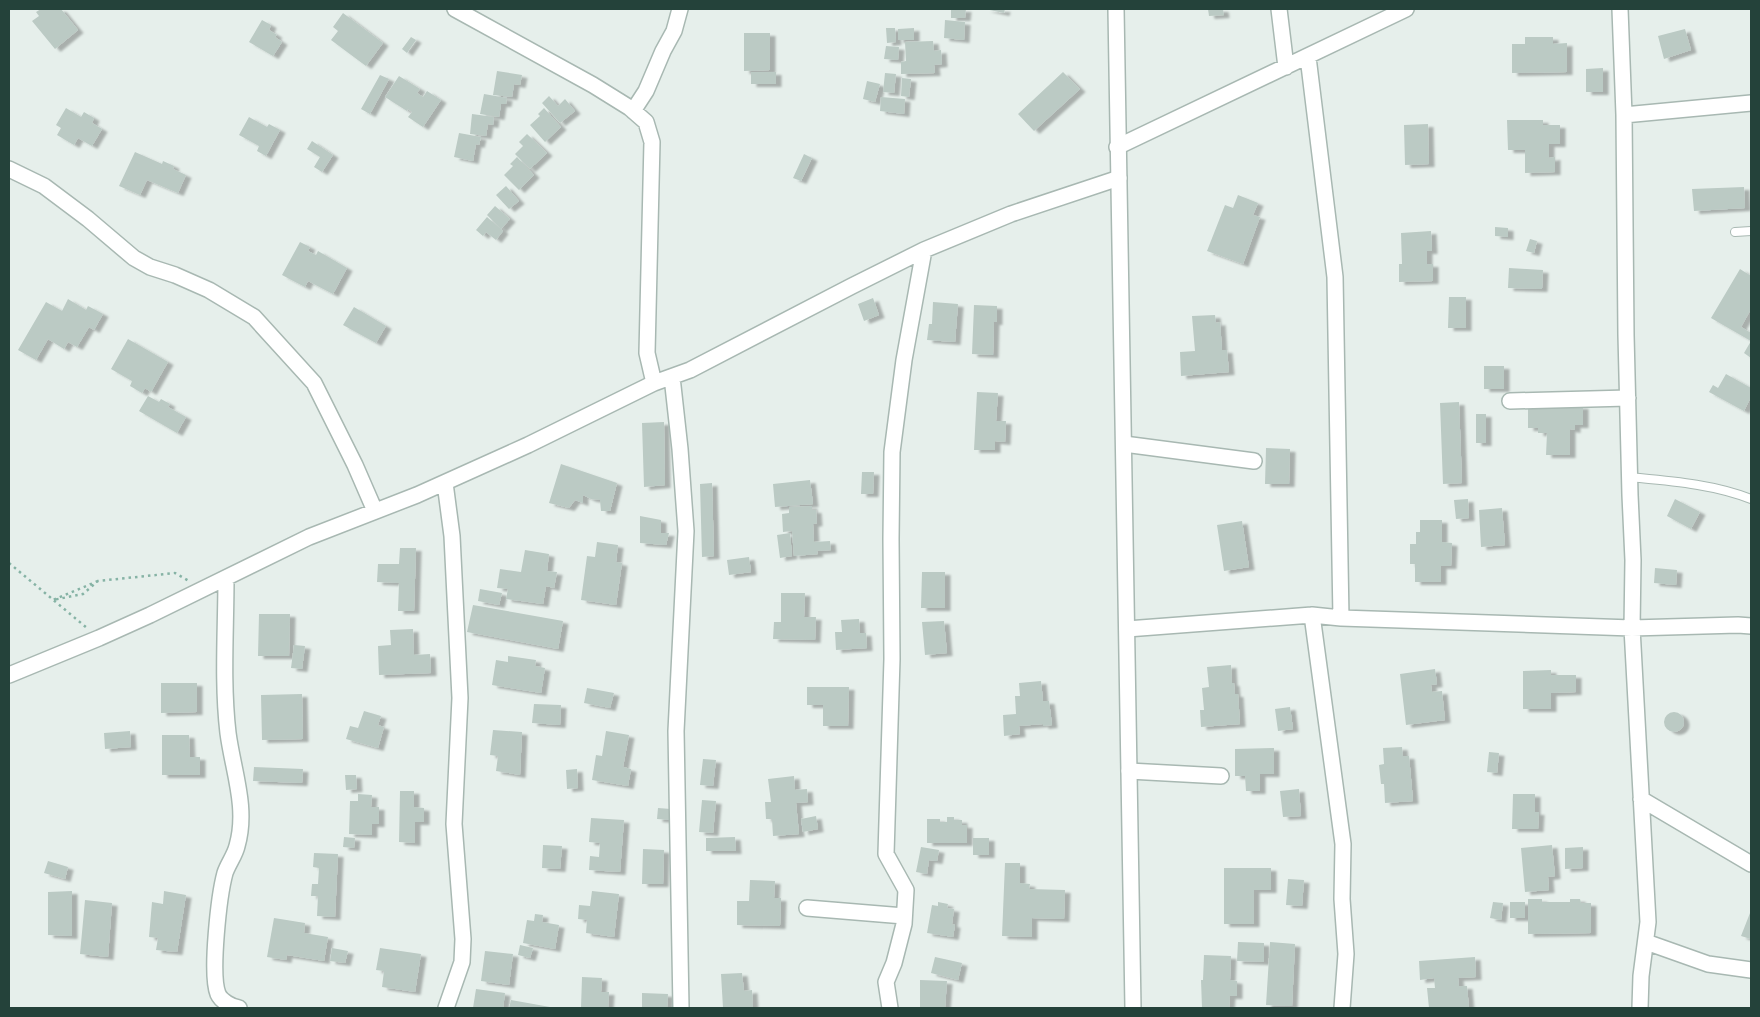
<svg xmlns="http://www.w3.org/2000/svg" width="1760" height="1017" font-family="Barlow,sans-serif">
<defs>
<filter id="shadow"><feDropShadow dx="5.5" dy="3" stdDeviation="1" flood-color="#0004"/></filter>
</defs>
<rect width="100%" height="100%" fill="#e6efeb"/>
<path fill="#bbcac4" filter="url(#shadow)" d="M41 9H61L78 30 55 49 32 21 39 16 36 12Z
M951 9H966L965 18H951Z
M985 9H1005L1004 13Z
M1208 9H1223L1224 15 1209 16Z
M343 13 383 43 366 66 331 40 338 31 333 27Z
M262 20 271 25 269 30 277 35 275 37 282 42 273 56 249 42Z
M945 20 965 22 964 40 944 38Z
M886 28H895L896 42 887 43Z
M914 28V40H898V29Z
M1685 29 1691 50 1664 59 1658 36Z
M744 33H770V70L744 71Z
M411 37 416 40 407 53 402 49Z
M1525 37H1553V44L1567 43V72L1512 73V44H1525Z
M933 41 934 51 941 50 942 64 934 65 935 73 901 74V62L906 61 905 42Z
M886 46 899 47 898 60 884 59Z
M1603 68V92H1586V69Z
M497 71 522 75 520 85 514 84 512 97 493 95Z
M751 72H776V84H751Z
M1063 72 1080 89 1034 131 1018 114Z
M885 73 896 74 894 93 883 92Z
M380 75 389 79 370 114 361 109Z
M399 76 420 89 417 93 423 97 427 91 441 100 423 127 408 117 412 112 408 109 407 111 385 97Z
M902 78 911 79 909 97 901 96Z
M867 81 880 84 875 102 863 99Z
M484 94 507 98 506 104H501L499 117 480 114Z
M549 96 558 106 565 99 575 111 560 123 542 103Z
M881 97 905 99 904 114 880 111Z
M66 108 81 117 84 112 94 118 92 123 102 129 92 146 78 138 74 145 57 135 61 128 56 125Z
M544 108 561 127 545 142 530 125 540 116 538 114Z
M472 114 494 117 493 125 488 124 486 136 470 134Z
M249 117 267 127 269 124 280 130 266 156 257 151 259 146 239 135Z
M1507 120H1543V125H1560V144H1549V158L1555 157V172L1525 173V150H1508Z
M1428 124 1429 164 1405 165 1404 125Z
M459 133 481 137 479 145 476 144 473 161 454 157Z
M527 134 547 153 530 169 515 154 523 146 519 142Z
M312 141 333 155 322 172 314 167 320 157 307 149Z
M135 152 162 164 163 161 174 166 173 169 186 175 178 193 147 180 140 195 119 186Z
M804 154 812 158 801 181 793 178Z
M517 157 534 175 519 190 504 175 513 166 510 164Z
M506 186 519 201 509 209 496 195Z
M1744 187 1745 208 1694 211 1692 189Z
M1238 195 1258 203 1253 215 1260 217 1243 264 1207 251 1225 205 1233 208Z
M495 206 510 219 501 229 487 215Z
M487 217 503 231 496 240 486 232 483 236 476 230Z
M1495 227 1508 228V237L1495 236Z
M1431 231 1432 251H1427V264H1433V281L1399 282V264H1402L1401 233Z
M1530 239 1537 241 1534 253 1526 251Z
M300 242 310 247 308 251 316 255 318 251 347 268 333 294 308 281 305 287 282 275Z
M1509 268 1543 270 1542 289 1508 288Z
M1740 269 1751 276V309L1741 327 1751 333V358L1744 353 1751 341 1711 318Z
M1449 297H1466V328H1448Z
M873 298 879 315 864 321 858 304Z
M68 299 86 310 88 306 103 314 94 330 89 327 77 347 68 342 64 349 48 339 36 360 18 350 46 302 62 311Z
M933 302 958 304 955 342 927 340 929 324H932Z
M974 305 997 306V322H994L993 355 972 354Z
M354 307 386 326 376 343 343 325Z
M1215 315 1216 323 1220 322 1222 350H1227L1229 372 1181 376 1180 352 1195 351 1192 316Z
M128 339 168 362 151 392 145 388 142 393 130 386 132 381 111 369Z
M1484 366H1504V389H1484Z
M1726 374 1751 388V397L1744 411 1709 392 1713 385 1718 388Z
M977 392 998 393 996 421H1006L1005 442 995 441V450H974Z
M148 396 159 402 161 399 170 404 168 407 186 417 177 433 139 411Z
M1459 402 1462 483 1443 484 1440 403Z
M1528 406H1583V425H1575V430L1570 429V455H1546L1547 433H1538V428H1528Z
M1476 414H1486V443H1476Z
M664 422 665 485 644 487 642 423Z
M1266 448 1290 449 1289 484H1265Z
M561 464 617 483 610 511H601L600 500 591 499 583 495V503L575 500 569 508 549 503Z
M862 472H874L873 494H861Z
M810 480 813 504 775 507 773 484Z
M712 483 714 556 702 557 700 484Z
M1468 499 1469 518 1456 519 1454 500Z
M1675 499 1700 512 1691 529 1667 516Z
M812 506V510H816L817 523 813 524 814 542 830 541 831 550 817 551 818 554 794 556 792 531 783 532 782 514 789 513V507Z
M1502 508 1505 545 1481 547 1479 510Z
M640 516 661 520V533H669L666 545 640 543Z
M1420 520H1442V542L1452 543 1451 566H1441V582H1415V564H1410V544H1416V532H1420Z
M1242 521 1249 567 1224 571 1217 525Z
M790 533 792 556 780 558 777 535Z
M597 542 618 545 616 562 622 563 616 605 581 600 587 556 595 557Z
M400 548H416L414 611H398L399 583 377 582 378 564H399Z
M525 550 549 554 547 571 557 572 554 588 546 586 543 604 506 599 508 589 497 588 500 569 521 572Z
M749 557 751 572 729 575 727 560Z
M1655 568 1677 570 1676 585 1654 583Z
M922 572H945V608H921Z
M480 589 502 593 499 605 478 601Z
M781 593H805L804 617H816L815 640 773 639 774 622H781Z
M473 605 563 621 558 649 467 632Z
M259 614H290L289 656H258Z
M859 619 860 633H866L867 648 836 650 835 632H842L841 620Z
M944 621 947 653 925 655 922 622Z
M413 629 414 655 430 654 431 673 379 675 378 646 391 645 390 630Z
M294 645 305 646 302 669 291 668Z
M508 656 536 660 535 666 545 668 541 693 492 685 496 660 508 662Z
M1231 665 1232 683H1234L1235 694H1238L1240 724 1201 727 1200 710H1204L1202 688 1209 687 1207 667Z
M1435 669 1437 684 1431 685 1432 692 1442 691 1445 720 1406 725 1400 674Z
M1551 670V675H1576V692L1551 693V709H1523V671Z
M1041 681 1043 701H1049L1052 725 1043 726V724L1019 726 1020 734 1004 736 1003 715 1016 714 1015 696H1020L1019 683Z
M161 683H197V712L161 713Z
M807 687H849L848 726H823V705H807Z
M587 688 614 693 610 708 584 703Z
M302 694 303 739 262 740 261 695Z
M534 704 561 705 560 725 532 723Z
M1290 707 1293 729 1278 731 1275 709Z
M364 711 381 716 378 725 384 727 378 748 346 739 350 726 358 728Z
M1664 722a10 10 0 1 1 20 0a10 10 0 1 1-20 0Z
M493 730 522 732 520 775 496 771 498 756 490 755Z
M130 731 131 747 105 749 104 733Z
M606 731 629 735 623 767 631 769 628 786 592 780 596 755 602 756Z
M162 735H189L190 757H200V775H162Z
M1402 747 1403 756H1409L1413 801 1385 803 1384 784H1381L1379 765 1384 764 1383 748Z
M1274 748V774H1260V791H1246L1245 776H1235V749Z
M1489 752 1499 753 1497 773 1487 772Z
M703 759 716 760 713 786 700 785Z
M254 767 303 769 302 783 253 781Z
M577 769 578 788 567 789 566 770Z
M345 775H356L357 789 346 790Z
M794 776 795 790 807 789 808 802 796 803 799 834 773 836 772 819H766L765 802H771L768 779Z
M1299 789 1301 816 1283 817 1280 791Z
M400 791H414V807L424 808V822H415V843L399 842Z
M358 794 372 795 371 807H379V824H372V835L349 834 350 801H358Z
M1513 794H1535V812H1539L1538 829H1512Z
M702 800 716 801 713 833 699 832Z
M658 808 671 809 670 820 657 819Z
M816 816 818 829 803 832 801 819Z
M947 817H954V820H962V825H967V843H927V819H940V822H947Z
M591 818 624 820 620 872 589 870 590 856 599 857 600 843 589 842Z
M344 837 355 838 354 848 343 847Z
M735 837 736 851H706V838Z
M973 838H989V855H973Z
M543 845 562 846 560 869 542 868Z
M1552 845 1555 876 1548 877 1549 890 1525 892 1521 848Z
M921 847 939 850 937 861 929 860 927 874 916 872Z
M1583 847V868L1565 869V848Z
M643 849 664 850 663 884H642Z
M314 853 338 854 335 917 317 916 318 896H311L312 884H318L319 868 313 867Z
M48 861 68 867 65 879 44 873Z
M1005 863H1020V883L1030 884 1029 889 1065 890 1064 919 1032 918V937L1002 936Z
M1224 868H1271V890H1254V924H1224Z
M1288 879 1304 880 1302 906 1286 905Z
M750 880 775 881 774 898H781L780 926 737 925V901H749Z
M72 891V936L48 935V892Z
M164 891 186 895 177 952 156 950 158 938 149 937 152 902 163 904Z
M592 891 619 894 614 937 586 933 587 920 578 919 579 905 590 906Z
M1528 899H1542V902H1570V899H1580L1581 903H1591V933L1528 934Z
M85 900 112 903 108 957 80 954Z
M938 902 948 904 947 908 954 909 952 924 955 925 953 937 927 933 932 905 938 906Z
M1493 902 1503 903 1501 920 1490 918Z
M1510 902H1525V918H1510Z
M1750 913 1751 914V939L1741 936Z
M535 914 543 915 542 922 559 925 555 949 523 943 527 920 534 921Z
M274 918 305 923 304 933 328 937 324 961 287 955 286 960 267 957Z
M1238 942 1264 943V962L1237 961Z
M1270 942 1295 944 1292 1006 1266 1005Z
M520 945 533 948 530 958 518 955Z
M332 948 348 951 345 963 330 961Z
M380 948 421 954 415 992 382 987 384 971 376 970Z
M485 951 513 954 509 985 481 981Z
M1204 955 1231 956 1230 980 1237 981V996H1230L1229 1008H1202L1201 980H1203Z
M935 957 962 963 958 980 931 973Z
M1475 957 1476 977 1458 978 1459 986H1467L1469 1008H1429L1427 988H1435L1434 978 1420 980 1419 961Z
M742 973 744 991 752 990 753 1008H723L721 974Z
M582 977 602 978 601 992H609L608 1008H581Z
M920 980 947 981 945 1008H920Z
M476 989 505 993 503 1008H473Z
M642 993 668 994 667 1008H642Z
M511 1000 550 1007V1008H509Z"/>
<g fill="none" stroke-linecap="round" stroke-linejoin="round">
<g stroke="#a8b8b2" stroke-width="10">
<path id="service" d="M1735 232 1751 231
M1629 477C1670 481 1713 484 1751 499"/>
</g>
<g stroke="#a8b8b2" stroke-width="18">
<path id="minor" d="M455 9 593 85 630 108 646 122 652 142 647 353 654 383 690 370 852 286 924 250 1011 214 1119 178
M1279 9 1286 67
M1620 9 1624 115 1626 335 1630 495 1633 560 1632 628 1648 922 1641 976 1640 1008
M1308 57 1335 277 1341 618
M633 111 646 91 663 51 674 31 680 9
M1624 115 1751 103
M1117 147 1406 9
M9 169 44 186 88 219 134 258 150 267 175 275 209 290 254 317 314 383 355 465 375 511
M672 377 680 449 686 531 676 731 681 1008
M1510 401 1628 398
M1124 444 1254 461
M445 483 452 536 460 698 454 824 463 939 462 962 446 1008
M226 578C226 629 222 682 228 733 233 771 248 808 237 846 235 855 228 864 225 873 219 895 210 974 218 994 221 1001 232 1007 239 1008
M1312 615 1343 844 1342 899 1346 954 1342 1008
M1127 629 1312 615 1341 618 1632 628 1738 625 1751 626
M9 675 99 638 150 615 309 537 417 495 528 445 654 383
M1129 771 1221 776
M1641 799 1751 864
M807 908 904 916
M1646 942 1708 964 1751 970
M890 1008 886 982 894 963 904 924 906 890 886 854 892 659 891 539 892 452 904 360 924 250"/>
</g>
<g stroke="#a8b8b2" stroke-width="18">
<path id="tertiary" d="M1116 9 1133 1008"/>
</g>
<path stroke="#86b3a5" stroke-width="2.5" stroke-dasharray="2.5 4" stroke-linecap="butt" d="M9 563 87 628
M98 581 53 600 83 594 98 581 175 573 189 581"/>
<use href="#service" stroke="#fff" stroke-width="8"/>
<use href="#minor" stroke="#fff" stroke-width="15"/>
<use href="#tertiary" stroke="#fff" stroke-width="15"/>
</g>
<rect width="1760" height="1017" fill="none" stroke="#24423a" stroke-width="20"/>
</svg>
